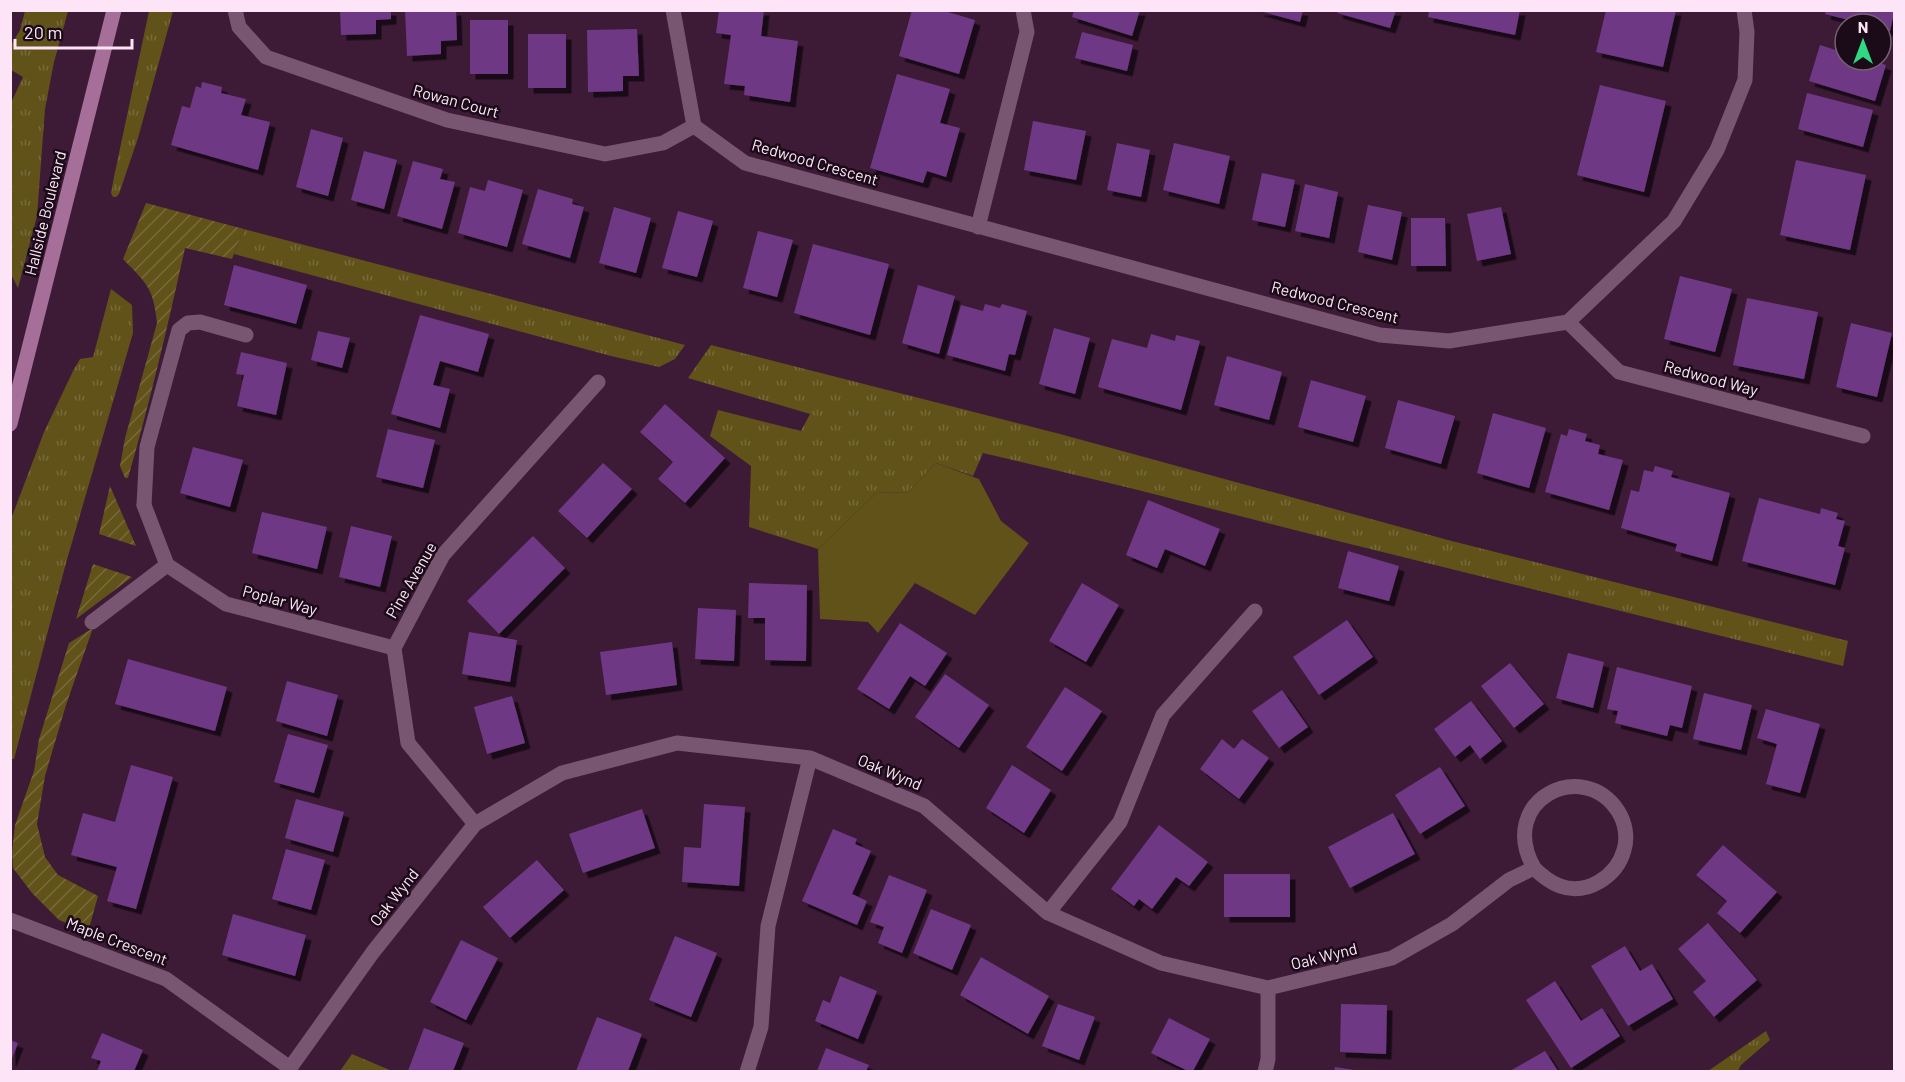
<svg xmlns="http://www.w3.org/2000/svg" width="1905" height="1082" font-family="Barlow,sans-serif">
<defs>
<pattern id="grass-tufts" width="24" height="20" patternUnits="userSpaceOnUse" patternTransform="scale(1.5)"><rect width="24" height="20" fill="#605219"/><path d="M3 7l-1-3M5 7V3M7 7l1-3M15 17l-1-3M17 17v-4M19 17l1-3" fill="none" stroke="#786b3b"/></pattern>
<pattern id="garden-furrows" width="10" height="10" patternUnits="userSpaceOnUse" patternTransform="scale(1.5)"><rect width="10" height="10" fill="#605219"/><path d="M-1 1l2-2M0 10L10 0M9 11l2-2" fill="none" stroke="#786b3b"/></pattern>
<filter id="shadow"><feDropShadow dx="5.5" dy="5.5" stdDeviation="0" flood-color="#0009"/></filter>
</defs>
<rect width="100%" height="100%" fill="#3d1a36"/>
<path fill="url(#grass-tufts)" d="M25 11H68L54 62 45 109 37 216 18 288 10 272 11 103 23 77 11 70V45L20 30Z
M149 11H173L138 138 119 194 116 197H113L111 193 114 177Z
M244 229 685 345 675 359 659 367 611 356 234 254Z
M111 289 132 305 133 333 66 563 14 759H11V519L44 432 74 369 80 359 93 357Z
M711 345 1060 434 1448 540 1848 641 1843 666 1342 542 1130 488 983 453 973 476 936 463 908 492 876 493 818 549 749 527 751 466 710 436 718 410 801 431 810 414 688 378Z
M1766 1031 1770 1040 1741 1065 1738 1071H1708Z
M352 1054 392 1071H340Z"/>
<path fill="#605219" d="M936 463 979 479 1001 521 1029 543 975 615 915 583 878 633 868 622 820 619 818 549 876 493 908 492Z"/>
<path fill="url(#garden-furrows)" d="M146 203 244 229 232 259 185 248C168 325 150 402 128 478H125L120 466 125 438 157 323C153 287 147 284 123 259Z
M110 486 136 546 99 534Z
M93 564 132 577 76 619Z
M93 628 66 705 45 776 37 824 45 857 58 875 98 896 88 932 59 920 32 893 13 868 12 852 15 825 34 771 39 739 69 643Z"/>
<path fill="#6e3884" filter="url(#shadow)" d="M340 10H391V19L376 20V34L341 35Z
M405 10H456L457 40 441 41V54L407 56Z
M719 10H764L761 36 798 41 790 102 744 95 745 86 724 84 731 35 716 33Z
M912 10H941L975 20 959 74 899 56Z
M1074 10H1140L1132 36 1072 17Z
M1256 10H1303L1300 22Z
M1338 10H1396L1390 28 1337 13Z
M1429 10H1520L1515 35 1428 17Z
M1606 10H1676L1663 67 1596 52Z
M1826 10H1894V13L1890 31 1881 29V24H1864L1825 14Z
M470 20H508V74H470Z
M637 29 639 76H623V91L588 92 587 30Z
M1082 32 1133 45 1127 71 1075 58Z
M528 34H566V88H528Z
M1820 45 1845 53V60H1870L1886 65 1875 101 1809 81Z
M897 74 950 89 940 123 960 128 946 177 927 171 923 183 870 168Z
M202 82 222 87 221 93 246 99 241 115 270 122 258 170 171 145 182 106 190 108 196 86 201 88Z
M1600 85 1666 101 1644 192 1577 175Z
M1807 93 1873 110 1863 147 1798 129Z
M1033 121 1086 131 1076 180 1024 170Z
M311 129 343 138 328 196 296 187Z
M1117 143 1150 150 1141 197 1107 190Z
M1174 143 1230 156 1219 204 1163 190Z
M364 151 397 160 384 209 351 200Z
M1796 160 1866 175 1850 250 1780 235Z
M413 161 443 169 440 179 455 182 442 229 397 216Z
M1262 173 1295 180 1285 227 1252 220Z
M488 180 523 190 507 247 458 233 470 187 485 191Z
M1305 184 1338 192 1329 238 1295 231Z
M538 189 573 199 572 204 584 207 570 258 522 244Z
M1368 205 1402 212 1392 260 1358 252Z
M614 207 651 218 636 273 599 263Z
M1501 207 1511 254 1477 261 1467 214Z
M678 211 713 221 697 277 662 268Z
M1411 218H1445L1446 266H1411Z
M758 231 793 240 777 297 743 288Z
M813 244 889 264 870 335 794 313Z
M234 265 307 285 296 324 224 305Z
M1680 276 1732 289 1715 352 1664 339Z
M918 285 955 296 939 354 902 343Z
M1747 298 1818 312 1804 379 1733 365Z
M985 304 1000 308 1002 304 1027 311 1015 355 1009 354 1005 371 947 355 961 305 983 311Z
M420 315 489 334 478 372 440 361 433 385 450 389 440 428 391 414Z
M1851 323 1892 333 1877 397 1836 387Z
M1054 328 1090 338 1075 394 1039 384Z
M318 331 350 338 342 368 311 360Z
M1151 334 1175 341 1176 335 1200 341 1181 410 1098 387 1112 339 1147 348Z
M241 352 287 363 276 415 237 406 244 375 236 374Z
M1227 356 1282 372 1269 420 1214 405Z
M1311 380 1366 396 1353 442 1298 427Z
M1398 400 1455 416 1441 464 1385 448Z
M665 404 725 458 685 503 658 479 673 462 640 432Z
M1493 413 1546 428 1529 488 1477 473Z
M388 429 435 440 423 488 376 477Z
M1569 429 1587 434 1585 441 1600 445 1598 454 1623 460 1609 510 1545 492 1561 434 1567 436Z
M193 447 243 460 230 507 180 493Z
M603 463 632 489 587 538 558 511Z
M1655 466 1673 471 1671 477 1730 493 1712 561 1675 551 1677 544 1621 528 1631 490 1639 492 1644 470 1653 472Z
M1759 498 1820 514 1821 508 1838 513 1836 519 1845 521 1838 546 1845 548 1835 585 1742 561Z
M1148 500 1220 529 1205 566 1165 549 1157 568 1126 555Z
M262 512 327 527 317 569 252 553Z
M351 526 392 536 380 587 339 577Z
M533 536 565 568 499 634 467 601Z
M1348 551 1399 566 1389 601 1338 588Z
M749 583 807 585 806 661 765 660V618H748Z
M1082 583 1119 605 1086 662 1049 641Z
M698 608 736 610 734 661 695 659Z
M1347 620 1373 657 1319 695 1293 657Z
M900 623 947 653 925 686 910 676 889 709 857 689Z
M469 632 517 640 510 682 462 674Z
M672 642 677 685 606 695 600 652Z
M1568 653 1604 662 1593 708 1556 698Z
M128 659 227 687 215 731 115 704Z
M1510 663 1544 704 1514 728 1481 686Z
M1617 667 1692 686 1682 728 1670 725 1667 736 1615 723 1618 711 1607 709Z
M945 674 989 705 959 748 915 717Z
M287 681 338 695 327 736 276 721Z
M1065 687 1102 711 1062 771 1026 747Z
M1282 690 1308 727 1279 748 1252 711Z
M1704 693 1752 705 1741 750 1693 739Z
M512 696 525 743 487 754 474 707Z
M1471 701 1502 741 1480 759 1470 745 1455 757 1434 729Z
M1766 709 1820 724 1800 793 1766 784 1777 744 1757 738Z
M288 734 328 745 314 793 274 782Z
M1222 739 1234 749 1242 739 1269 758 1239 799 1200 769Z
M131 765 173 777 136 909 107 901 117 867 71 855 83 813 115 822Z
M1012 765 1051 790 1024 833 986 808Z
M1440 767 1465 806 1420 834 1395 795Z
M296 799 344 812 333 852 285 838Z
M704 804 745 807 739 886 682 882 684 847 701 848Z
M642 809 655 848 583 873 569 834Z
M1393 813 1415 854 1350 888 1328 847Z
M1159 825 1208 862 1189 886 1176 877 1152 909 1139 899 1134 906 1111 889Z
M833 829 857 839 855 844 871 851 852 894 867 901 857 925 802 901Z
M1723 845 1777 892 1740 933 1717 913 1727 901 1696 875Z
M286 849 325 860 311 910 272 899Z
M537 860 564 890 510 938 483 907Z
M1224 874H1290V917H1224Z
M889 875 927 890 902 953 878 943 884 927 870 922Z
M931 909 971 925 952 970 913 953Z
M233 914 306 935 295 976 222 955Z
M1708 923 1757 980 1714 1017 1693 992 1706 981 1678 949Z
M675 936 717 953 691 1017 649 1000Z
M461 940 498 958 466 1020 430 1002Z
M1625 946 1640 971 1652 964 1673 999 1628 1026 1591 966Z
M981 957 1049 996 1028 1034 960 995Z
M840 976 877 991 858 1039 815 1021 823 1000 830 1003Z
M1555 981 1581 1021 1602 1008 1620 1036 1571 1068 1526 1000Z
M1058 1004 1095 1017 1079 1060 1042 1046Z
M1341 1004 1387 1005 1386 1054 1340 1052Z
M597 1017 642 1034 628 1071H576Z
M1169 1018 1210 1039 1193 1071H1188L1151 1053Z
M424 1028 464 1043 453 1071H408Z
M102 1033 143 1050 134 1071H97L101 1061 91 1058Z
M10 1040 18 1043 11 1061H10Z
M826 1048 869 1065 866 1071H817Z
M1545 1051 1558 1071H1510Z
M1335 1067 1354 1070V1071H1334Z"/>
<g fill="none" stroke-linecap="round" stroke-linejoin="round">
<path stroke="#785671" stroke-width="15" d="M144 505 147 447 179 330 188 323 200 322 246 335"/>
<path stroke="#785671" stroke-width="15" d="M235 10 239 27 266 57 447 120 605 154 663 143 694 126
M673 10 694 126 745 163 1380 335 1449 341 1568 322 1674 221 1717 150 1745 80 1747 32 1744 10
M978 227 1027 32 1023 10
M1568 322 1619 372 1863 436
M144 505 167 565
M167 565 226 604 394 648
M92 622 167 565
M475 824 408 743 394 648 443 555 598 382
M1048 913 1120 822 1163 715 1255 611
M10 920 166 979 290 1068 291 1072
M290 1068 373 952 475 824 562 773 677 743 810 758 924 806 1048 913 1161 963 1268 988 1392 958 1452 924 1509 880 1534 868C1542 876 1549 882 1560 886 1587 896 1617 876 1624 850 1628 837 1625 822 1618 811 1583 757 1496 800 1534 868
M747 1072 761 1027 768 926 810 758
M1265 1072 1268 1059V988"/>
<path stroke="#a56f99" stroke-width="15" d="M10 424 114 10"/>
</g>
<g text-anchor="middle" stroke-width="5" stroke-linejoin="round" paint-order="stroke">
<g font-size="16" fill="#fde5f7" stroke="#1b0b18">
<text transform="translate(456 101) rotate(15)" y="6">Rowan Court</text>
<text transform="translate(815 162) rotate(16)" y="6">Redwood Crescent</text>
<text transform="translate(45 213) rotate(-76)" y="6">Hallside Boulevard</text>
<text transform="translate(1335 302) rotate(14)" y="6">Redwood Crescent</text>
<text transform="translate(1711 378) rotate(15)" y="6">Redwood Way</text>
<text transform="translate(411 580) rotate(-60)" y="6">Pine Avenue</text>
<text transform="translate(280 600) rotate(15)" y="6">Poplar Way</text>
<text transform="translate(890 772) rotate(23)" y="6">Oak Wynd</text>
<text transform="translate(394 897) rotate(-52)" y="6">Oak Wynd</text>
<text transform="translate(117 941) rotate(21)" y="6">Maple Crescent</text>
<text transform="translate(1324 956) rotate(-14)" y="6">Oak Wynd</text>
</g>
</g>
<rect width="1905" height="1082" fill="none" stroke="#fde5f7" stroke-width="24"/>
<g transform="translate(1863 42)"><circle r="28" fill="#1b0b18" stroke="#756271" stroke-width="1.5"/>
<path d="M0-4.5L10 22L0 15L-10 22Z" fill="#30d883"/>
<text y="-9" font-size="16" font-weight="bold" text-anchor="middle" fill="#fde5f7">N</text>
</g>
<path d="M15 39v9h117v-9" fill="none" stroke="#fde5f7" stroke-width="3"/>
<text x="24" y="39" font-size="18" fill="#fde5f7" stroke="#1b0b18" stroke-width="4.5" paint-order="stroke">20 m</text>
</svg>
